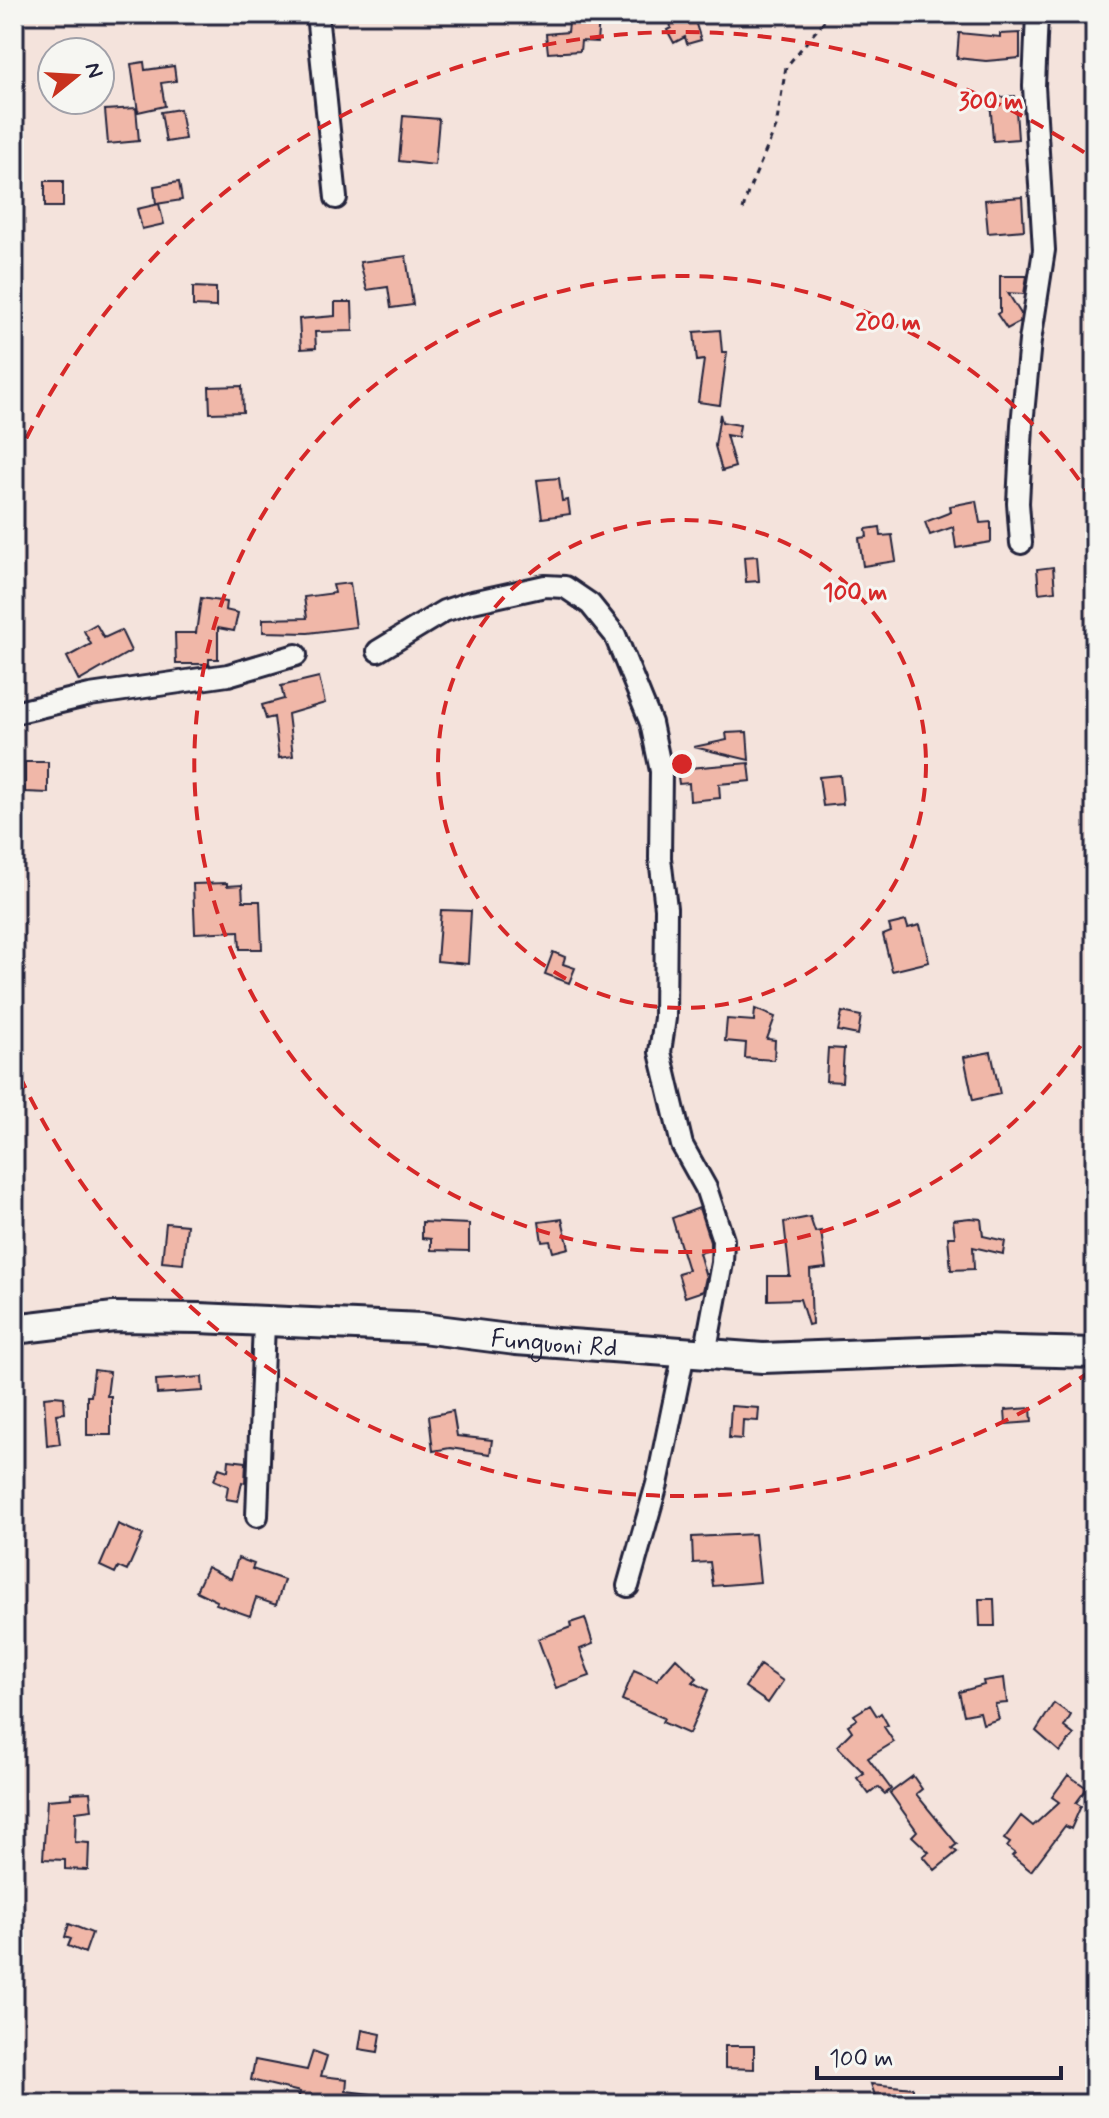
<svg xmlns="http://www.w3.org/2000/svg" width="1109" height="2118" font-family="Mynerve,sans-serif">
<rect width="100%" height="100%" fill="#f4e3dc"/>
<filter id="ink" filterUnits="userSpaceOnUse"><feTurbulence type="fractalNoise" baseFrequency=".0125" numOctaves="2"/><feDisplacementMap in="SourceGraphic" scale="16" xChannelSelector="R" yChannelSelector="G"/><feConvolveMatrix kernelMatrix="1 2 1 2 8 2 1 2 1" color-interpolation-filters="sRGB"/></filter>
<g filter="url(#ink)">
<path fill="#f0b7a8" stroke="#22223b" stroke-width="2" d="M570 14H592V19H599L597 42 581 41 580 51 548 53 546 34 568 32Z
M669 14H683L684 21 694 18 701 40 687 44 685 37 674 43 667 30 671 28Z
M959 33 1000 37V34L1020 33V58L986 61 957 58Z
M144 62 145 70 174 66 176 81 161 83 165 106 138 112 131 64Z
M1015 96 1018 139 993 141 990 98Z
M136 108 139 141 108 144 105 110Z
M180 109 185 139 166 142 161 112Z
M403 116 439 119 435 165 399 161Z
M45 181H63V207H45Z
M179 182 182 200 156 204 154 186Z
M1022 197 1024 230 988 233 985 200Z
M159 204 164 224 142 229 137 209Z
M406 256 413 305 391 308 388 287 367 290 360 262Z
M1000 276H1027L1024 294 1008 293 1021 314 1020 322 1007 329 997 314 1000 312Z
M193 287 216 288V307L193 306Z
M335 302H352L353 331 315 332 316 348 301 349 299 319 335 316Z
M720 330 722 352H727L720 405 698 402 704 360 697 361 694 332Z
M242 386 243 412 210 413 209 387Z
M720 414 722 422 740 425 738 437 726 435 735 467 722 471 715 446Z
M559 478 562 501 568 500 570 514 542 518 537 480Z
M976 501 980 523 991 522V542L956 548 953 527 930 535 925 522 951 512 950 506Z
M880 527 881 536 892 535 896 561 863 566 859 538 867 537 866 529Z
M757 556 759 581 746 582 744 557Z
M1053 567 1055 591 1039 593 1037 569Z
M350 583 356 627 308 633 263 632V619L307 618 304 597 335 593 333 585Z
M201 598 226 602 225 610 238 613 234 631 218 628V659H209V664H176L175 633H196Z
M96 624 104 638 121 630 131 651 79 681 67 657 91 644 84 631Z
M319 677 325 703 288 714 293 756 279 758 274 717 266 719 262 705 284 699 281 686Z
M747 732 749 760 694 747 727 740 726 733Z
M25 762H48V793L25 792Z
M749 763 751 781 719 784 720 798 690 801 689 783 679 784 677 769Z
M840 775 843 804 823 806 819 777Z
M227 883V886L242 885 243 901H260L262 949H240L239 931 195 933 193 884Z
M441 910 471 911 468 964 437 961Z
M906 921 908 928 920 925 929 962 892 971 883 935 891 932 889 925Z
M553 952 565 957 563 964 575 968 569 983 545 974Z
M755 1009 775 1017 767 1039 775 1040 774 1060 745 1058 746 1043 725 1041 727 1019 754 1021Z
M842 1012 861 1016 858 1035 838 1031Z
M828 1048 844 1049 842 1082 826 1081Z
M991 1052 1000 1094 973 1100 964 1057Z
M699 1208 710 1242V1250L699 1253 706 1277 703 1291 685 1297 678 1273 688 1270 672 1218Z
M810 1217 815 1232 821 1231 826 1268 810 1270 812 1324 808 1325 800 1299 768 1300V1276H790L784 1222Z
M970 1218 981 1219 983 1236 1005 1241 1003 1254 973 1247 974 1269 951 1270 948 1237H955L953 1220Z
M562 1219 569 1248 553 1252 550 1241 542 1242 539 1222Z
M422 1222 469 1224V1251L431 1250V1239L422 1238Z
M166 1223 187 1225 183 1264 162 1262Z
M94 1370 110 1372 107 1396H111V1435H87V1396H91Z
M202 1377 203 1391 157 1394 156 1380Z
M54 1396 64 1397 65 1413 56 1414 60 1444 47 1446 44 1397Z
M731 1406 759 1408 758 1421 743 1420 742 1439 729 1438Z
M1031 1408 1032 1422 1006 1424 1005 1410Z
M453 1411 457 1436 492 1440 490 1454 450 1448 433 1451 429 1416Z
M229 1460 246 1462 245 1483 242 1482 238 1501 226 1499 228 1486 214 1480 219 1468 228 1471Z
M118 1524 143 1535 127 1571 118 1567 115 1573 100 1566Z
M755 1534 760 1582 713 1586 710 1562 693 1563 692 1537Z
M238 1558 254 1564 252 1569 284 1580 276 1605 256 1598 250 1616 216 1604 217 1601 196 1591 207 1567 231 1579Z
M979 1599H994L995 1626H980Z
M585 1618 593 1644 580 1649 590 1676 556 1688 538 1639 571 1627 570 1623Z
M676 1658 697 1678 693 1682 708 1690 689 1734 662 1722 664 1718 622 1700 634 1670 657 1680Z
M760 1665 783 1681 768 1703 745 1687Z
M1004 1678 1007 1703 995 1704 999 1719 983 1724 980 1712 964 1715 959 1692 984 1685 983 1681Z
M1054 1703 1071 1715 1064 1727 1074 1735 1060 1752 1036 1731Z
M870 1705 877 1716 881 1713 888 1725 884 1727 894 1742 868 1758 891 1789 885 1794 878 1787 869 1794 857 1778 864 1773 837 1746 852 1731 848 1725 857 1719 854 1715Z
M1068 1775 1087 1788 1076 1803 1081 1806 1071 1829 1065 1826 1031 1871 1012 1856 1015 1853 1007 1847 1010 1843 1004 1839 1021 1816 1033 1826 1059 1802 1052 1797Z
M913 1776 922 1789 916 1794 957 1844 952 1848 957 1852 935 1870 923 1856 929 1852 912 1836 917 1831 890 1793Z
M90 1792 92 1810 76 1812 75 1842 89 1843 88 1870 65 1869V1860L43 1859 47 1800 72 1798 71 1793Z
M69 1924 92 1933 85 1953 68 1946 71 1939 65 1937Z
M362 2030 381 2034 378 2052 359 2049Z
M725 2046H754V2069L725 2068Z
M313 2051 327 2056 321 2076 347 2079 346 2091 379 2095V2104H297L300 2092 251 2080 255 2060 307 2070Z
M871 2084 913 2088 912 2104H878Z"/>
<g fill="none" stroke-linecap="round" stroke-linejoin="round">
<g stroke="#22223b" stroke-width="26">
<path id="street" d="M317 14 336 198
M1021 543 1018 503 1022 425 1030 341 1044 250 1034 86 1037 14
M378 651 444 611 468 603 545 586 565 587 590 604 615 635 651 723 661 771 660 858 666 908 665 1018 660 1052 682 1145 706 1188 723 1240 722 1263 705 1354
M14 713 90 695 228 675 296 655
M257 1516 264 1322
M628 1586 657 1484 684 1353"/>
</g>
<g stroke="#22223b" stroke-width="34">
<g id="secondary">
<path id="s1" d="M14 1329 114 1317 199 1318 422 1328 516 1340 763 1358 978 1350 1095 1353"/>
</g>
</g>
<path stroke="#22223b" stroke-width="3" stroke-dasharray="6 6" stroke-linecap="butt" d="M743 210 748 192 776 127 786 67 830 14"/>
<use href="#street" stroke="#f6f6f2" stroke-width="20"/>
<use href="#secondary" stroke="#f6f6f2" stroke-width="28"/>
</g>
</g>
<g fill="none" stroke="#d62828" stroke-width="4" stroke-dasharray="14 10">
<circle cx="682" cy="764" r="244"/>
<path d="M1094 1026A488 488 0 1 1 1094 502"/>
<path d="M1091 1371A732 732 0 0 1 16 1068M16 460A732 732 0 0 1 1091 157"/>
</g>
<g text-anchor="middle" stroke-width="6" stroke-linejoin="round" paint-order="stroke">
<g font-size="26" fill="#22223b" stroke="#f6f6f2">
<text dy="9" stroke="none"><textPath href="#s1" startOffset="542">Funguoni Rd</textPath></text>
</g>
</g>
<circle cx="682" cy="764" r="12" fill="#d62828" stroke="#f6f6f2" stroke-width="4"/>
<g font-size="24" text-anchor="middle" font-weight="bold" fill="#d62828" stroke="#f6f6f2" stroke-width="6" stroke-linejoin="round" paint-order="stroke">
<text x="991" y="109">300 m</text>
<text x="888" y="330">200 m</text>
<text x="855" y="600">100 m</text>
</g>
<rect width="1109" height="2118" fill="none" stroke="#f6f6f2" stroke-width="48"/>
<rect x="24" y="24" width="1061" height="2070" fill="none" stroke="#22223b" stroke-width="3" filter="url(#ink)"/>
<g transform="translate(76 76) rotate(72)"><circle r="38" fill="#f6f6f2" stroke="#a1a1a9" stroke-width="2"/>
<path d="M0-6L14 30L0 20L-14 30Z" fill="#c8321e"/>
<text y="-12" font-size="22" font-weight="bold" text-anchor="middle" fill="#22223b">N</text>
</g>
<path d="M817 2066v12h244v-12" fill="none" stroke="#22223b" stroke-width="4"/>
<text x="829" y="2066" font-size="24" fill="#22223b" stroke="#f6f6f2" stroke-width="6" paint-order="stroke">100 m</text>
</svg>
